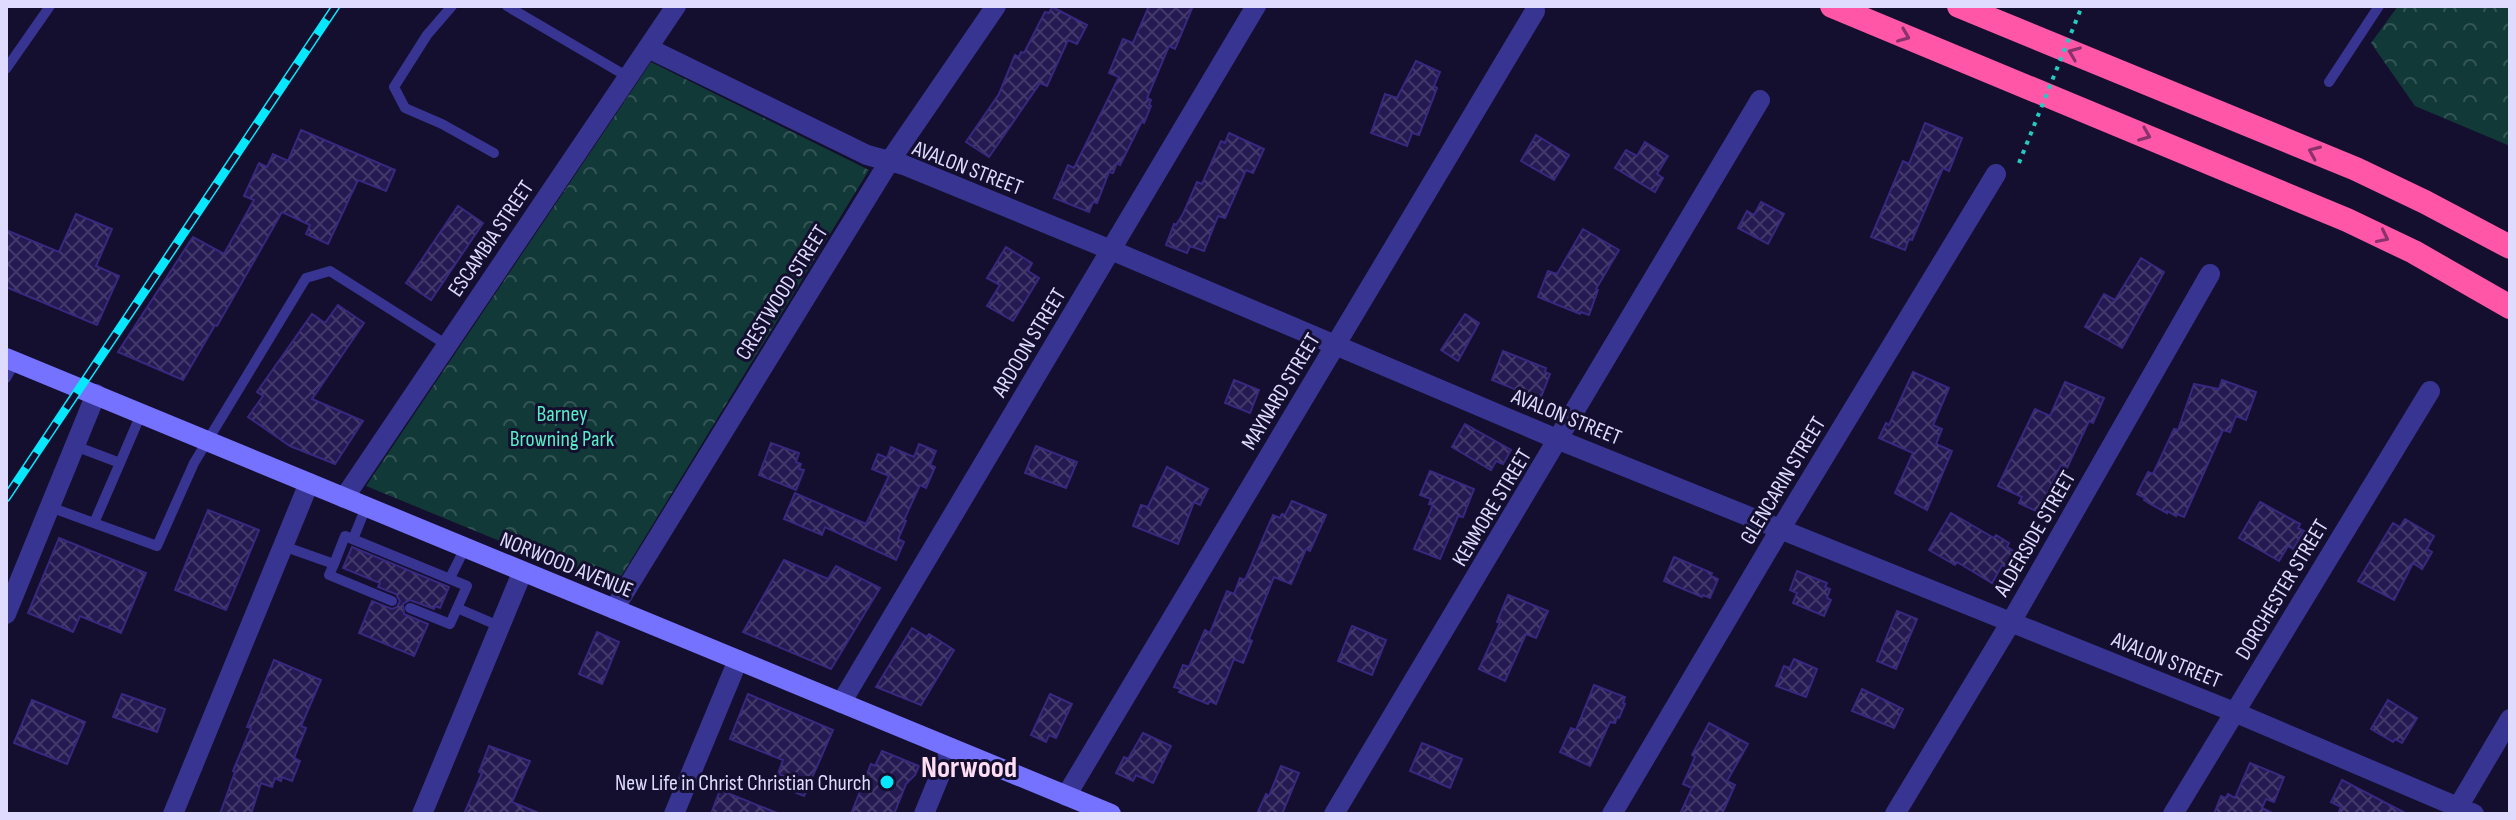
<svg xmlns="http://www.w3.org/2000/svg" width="2516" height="820" font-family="'Sofia Sans Condensed',sans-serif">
<defs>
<pattern id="forest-crowns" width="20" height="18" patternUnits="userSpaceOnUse" patternTransform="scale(2)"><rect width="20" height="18" fill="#113937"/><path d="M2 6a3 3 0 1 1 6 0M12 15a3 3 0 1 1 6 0" fill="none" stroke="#355"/></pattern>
<pattern id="building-cross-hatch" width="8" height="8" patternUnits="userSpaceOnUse" patternTransform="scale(2)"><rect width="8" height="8" fill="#241951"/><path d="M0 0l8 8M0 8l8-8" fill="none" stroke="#433a6b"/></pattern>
</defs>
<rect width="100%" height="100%" fill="#140f2e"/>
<path fill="url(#forest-crowns)" d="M2398 6H2510V146L2415 106 2371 43Z
M651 62 869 170 614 588 366 486Z"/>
<path fill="url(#building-cross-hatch)" stroke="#39287f" stroke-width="2" d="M1149 6H1193L1175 49 1169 46 1147 98 1151 100 1149 105 1151 106 1144 123 1142 121 1120 165 1117 163 1113 173 1109 172 1097 203 1093 202 1089 212 1054 198 1068 165 1074 168 1119 77 1109 73 1123 39 1133 43Z
M1052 7 1087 25 1077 44 1068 40 1047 86 1040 83 989 157 966 142 999 94 1015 55 1019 57 1021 52 1024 53 1045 12 1049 13Z
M1416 61 1440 72 1434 86 1437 88 1419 135 1412 133 1407 146 1371 133 1385 94 1397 98Z
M1925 123 1962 138 1949 171 1943 168 1912 240 1909 239 1905 250 1871 237 1903 161 1909 164Z
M301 130 395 170 386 191 358 180 328 244 306 234 310 225 282 212 217 326 215 325 183 380 118 352 193 237 224 254 254 200 244 196 259 163 267 167 273 154 288 161Z
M1229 133 1264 149 1253 173 1246 170 1225 218 1218 216 1204 251 1190 246 1187 253 1166 245 1174 224 1176 225 1183 214 1197 182 1202 184 1221 141 1225 143Z
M1536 135 1569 155 1554 180 1521 161Z
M1645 142 1668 156 1657 174 1663 178 1655 192 1615 168 1626 150 1637 156Z
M1761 202 1784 214 1768 244 1738 228 1747 211 1754 215Z
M458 206 483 223 431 300 406 283Z
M76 214 112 229 96 266 119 276 97 325 6 287V230L59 252Z
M1583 229 1619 250 1596 289 1598 290 1589 315 1581 312 1580 314 1538 297 1548 271 1557 274Z
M1006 247 1032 263 1028 271 1039 278 1013 321 987 306 1000 285 987 278Z
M2141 258 2164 272 2122 348 2085 327 2104 294 2115 300Z
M338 305 364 323 312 399 363 421 335 464 290 446 248 417 263 396 257 392 312 314 325 323Z
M1465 314 1479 323 1458 361 1441 350Z
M1503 351 1546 368 1545 372 1550 374 1541 397 1535 395 1534 397 1492 380Z
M1913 372 1949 388 1933 425 1942 429 1936 444 1952 451 1927 510 1895 493 1913 453 1879 438 1886 423 1889 425Z
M1234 380 1259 390 1250 413 1225 403Z
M2222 380 2256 392 2246 420 2236 416 2230 432 2223 430 2184 517 2177 514 2176 516 2167 511V513L2152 505 2144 500 2145 498 2137 494 2148 472 2153 474 2174 429 2178 430 2194 384 2219 389Z
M2065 382 2104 398 2093 423 2089 421 2067 468 2061 465 2038 512 2019 503 2022 497 1998 486 2035 409 2050 416Z
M1465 424 1511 450 1503 464 1496 461 1491 470 1452 447Z
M771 443 799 453 796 462 801 464 799 469 804 470 796 490 759 475Z
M919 444 936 451 930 465 935 467 926 488 920 485 904 520 906 521 898 539 904 542 896 560 825 527 822 535 784 519 795 493 866 524 889 476 872 469 878 454 887 458 891 447 914 457Z
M1036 446 1077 462 1066 488 1025 473Z
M1167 467 1208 489 1200 505 1194 502 1178 544 1133 526 1141 505 1148 507Z
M1430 471 1474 489 1463 517 1458 516 1440 559 1414 549 1433 505 1429 504 1431 499 1420 495Z
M1292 501 1326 515 1310 551 1306 549 1291 584 1274 577 1249 639 1252 641 1243 663 1234 659 1216 704 1210 701 1208 704 1179 692 1181 689 1174 687 1183 665 1189 667 1205 630 1210 633 1227 591 1234 594 1240 578 1245 580 1273 515 1280 518 1282 514 1285 515Z
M2260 502 2300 524 2298 528 2304 531 2293 549 2288 546 2279 561 2239 538Z
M208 510 259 530 226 610 175 590Z
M1951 513 1994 538 1996 535 2009 543 2007 547 2017 553 2008 568 2002 565 1992 583 1957 562 1955 565 1929 550Z
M2405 519 2434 536 2427 549 2432 552 2422 569 2413 563 2394 600 2358 581 2393 523 2400 527Z
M59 538 146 573 121 633 80 616 73 632 28 613Z
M352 547 449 587 440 608 435 606 434 609 410 600 403 604 404 614 428 624 414 656 359 633 372 601 392 609 397 607 400 601 396 594 378 587 380 583 343 568Z
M1674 557 1712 573 1711 576 1718 579 1710 598 1703 595 1702 597 1664 581Z
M784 560 828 579 836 566 880 588 831 669 743 632Z
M1797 571 1827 583 1825 587 1830 589 1827 598 1831 600 1824 616 1793 603 1797 593 1790 590Z
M1508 595 1548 611 1536 638 1526 634 1505 681 1479 669 1500 623 1497 622Z
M1897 611 1917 619 1896 669 1877 661Z
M1352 626 1386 640 1372 675 1338 661Z
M912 628 927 637 929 634 954 650 921 705 876 687Z
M597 632 619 642 602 684 579 674Z
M1794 659 1817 669 1806 697 1776 686 1784 666 1790 668Z
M274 660 321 680 301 726 306 728 294 758 300 761 292 781 282 777 281 781 275 778 272 787 261 783 251 814H220L235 772 233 771 251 728 247 727Z
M1594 685 1625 697 1623 703 1625 704 1619 718 1617 717 1615 723 1610 722 1590 766 1560 752 1571 728 1576 730Z
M1862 689 1903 709 1894 728 1852 711Z
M122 694 165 709 157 732 113 717Z
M748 694 833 730 804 796 782 787 786 777 778 774 783 760 730 739Z
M1050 694 1072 704 1056 738 1049 735 1046 742 1031 735Z
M32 700 85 722 67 764 14 743Z
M2388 700 2417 718 2402 743 2395 739 2393 742 2371 729Z
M1709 723 1748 744 1727 781 1735 785 1722 814H1680L1692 788 1683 784 1695 757 1692 755Z
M1143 733 1171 746 1153 783 1136 775 1133 781 1116 773 1124 757 1128 759Z
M1422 743 1462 759 1450 788 1410 771Z
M489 746 530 761 512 802 541 814H464L482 773 479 772Z
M882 751 919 766 915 775 906 784 894 814H851L871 764 875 766Z
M2250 763 2284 777 2274 802 2266 799 2262 808 2274 814H2214L2221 796 2226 798 2228 794 2235 798Z
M1281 766 1299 773 1282 814H1257L1266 794 1269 796Z
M2342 780 2407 814H2338L2341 807 2331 802Z
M720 790 777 813V814H711Z"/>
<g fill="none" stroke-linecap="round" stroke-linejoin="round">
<path stroke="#23cbc0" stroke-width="4" stroke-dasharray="4 6" stroke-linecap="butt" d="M2098 6H2102"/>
<path stroke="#383592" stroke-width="10" d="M452 6 427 35 394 87 405 108 442 124 494 153
M507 6 628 77
M6 69 50 6
M2329 82 2379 6
M6 378 15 362
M75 446 120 463 94 523
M120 463 141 414
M50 507 157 546 194 463 306 278 330 271 447 345
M353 539 366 507
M283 546 334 564 345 536 467 586 450 624 410 608
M334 564 329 575 392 601
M450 578 465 548
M457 608 499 626"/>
<path stroke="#383592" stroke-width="20" d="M648 48 867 155 904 165 1111 250 1559 440 2234 712 2474 814
M344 498 676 6
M614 609 889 162 996 6
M6 614 96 394
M841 703 1256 6
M1066 796 1535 11
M173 814 309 483
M422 814 522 573
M674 814 738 660
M924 814 951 748
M1334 814 1760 100
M1612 814 1781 528 1996 174
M1895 814 2011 622 2210 274
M2173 814 2430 391
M2454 814 2510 719"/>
<path stroke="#7572ff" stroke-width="20" d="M6 358 1111 814"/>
<path stroke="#ff56a8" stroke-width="24" d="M1832 6 2347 220 2414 252 2510 307
M1959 6 2356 169 2425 202 2510 247"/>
<g stroke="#07e8ff" stroke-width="9">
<path id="rail" d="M6 498 336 6"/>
</g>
<use href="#rail" stroke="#140f2e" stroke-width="6" stroke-dasharray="18" stroke-linecap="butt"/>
<path stroke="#23cbc0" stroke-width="4" stroke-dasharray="4 6" stroke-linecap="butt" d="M2019 163 2082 6"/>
</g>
<defs><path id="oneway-chevron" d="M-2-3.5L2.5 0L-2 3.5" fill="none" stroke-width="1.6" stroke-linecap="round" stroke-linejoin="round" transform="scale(2)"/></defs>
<g stroke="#8a326b">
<use href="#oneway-chevron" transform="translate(1904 36) rotate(22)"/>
<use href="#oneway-chevron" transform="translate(2074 53) rotate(-158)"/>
<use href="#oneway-chevron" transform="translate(2145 135) rotate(22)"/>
<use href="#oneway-chevron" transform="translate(2314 152) rotate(-157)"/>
<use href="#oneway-chevron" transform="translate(2383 237) rotate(26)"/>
</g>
<circle fill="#07e8ff" stroke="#140f2e" stroke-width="3" cx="887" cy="782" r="8"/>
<g text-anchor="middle" stroke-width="6" stroke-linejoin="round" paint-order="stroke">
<g font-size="22" fill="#dfdbff" stroke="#140f2e">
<text transform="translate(968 167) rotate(21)" y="8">AVALON STREET</text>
<text transform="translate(490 238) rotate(-56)" y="8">ESCAMBIA STREET</text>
<text transform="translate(781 292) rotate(-58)" y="8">CRESTWOOD STREET</text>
<text transform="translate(1028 342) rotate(-59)" y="8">ARDOON STREET</text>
<text transform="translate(1280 391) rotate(-59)" y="8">MAYNARD STREET</text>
<text transform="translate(1567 416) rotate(22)" y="8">AVALON STREET</text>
<text transform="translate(1782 480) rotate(-59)" y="8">GLENCARIN STREET</text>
<text transform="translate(1491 507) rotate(-59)" y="8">KENMORE STREET</text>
<text transform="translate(2034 533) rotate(-60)" y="8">ALDERSIDE STREET</text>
<text transform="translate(567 564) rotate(22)" y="8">NORWOOD AVENUE</text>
<text transform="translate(2281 589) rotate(-59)" y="8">DORCHESTER STREET</text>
<text transform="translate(2167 659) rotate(22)" y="8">AVALON STREET</text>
</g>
<g font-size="22" fill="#59edc7" stroke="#140f2e">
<text x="562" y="421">Barney<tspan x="562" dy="25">Browning Park</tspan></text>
</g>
<g font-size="22" fill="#dfdbff" stroke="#140f2e" text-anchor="end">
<text x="871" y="790">New Life in Christ Christian Church</text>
</g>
<g font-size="30" font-weight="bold" fill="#ffddf3" stroke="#140f2e">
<text x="969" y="777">Norwood</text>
</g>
</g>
<rect width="2516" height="820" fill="none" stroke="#dfdbff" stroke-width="16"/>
</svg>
